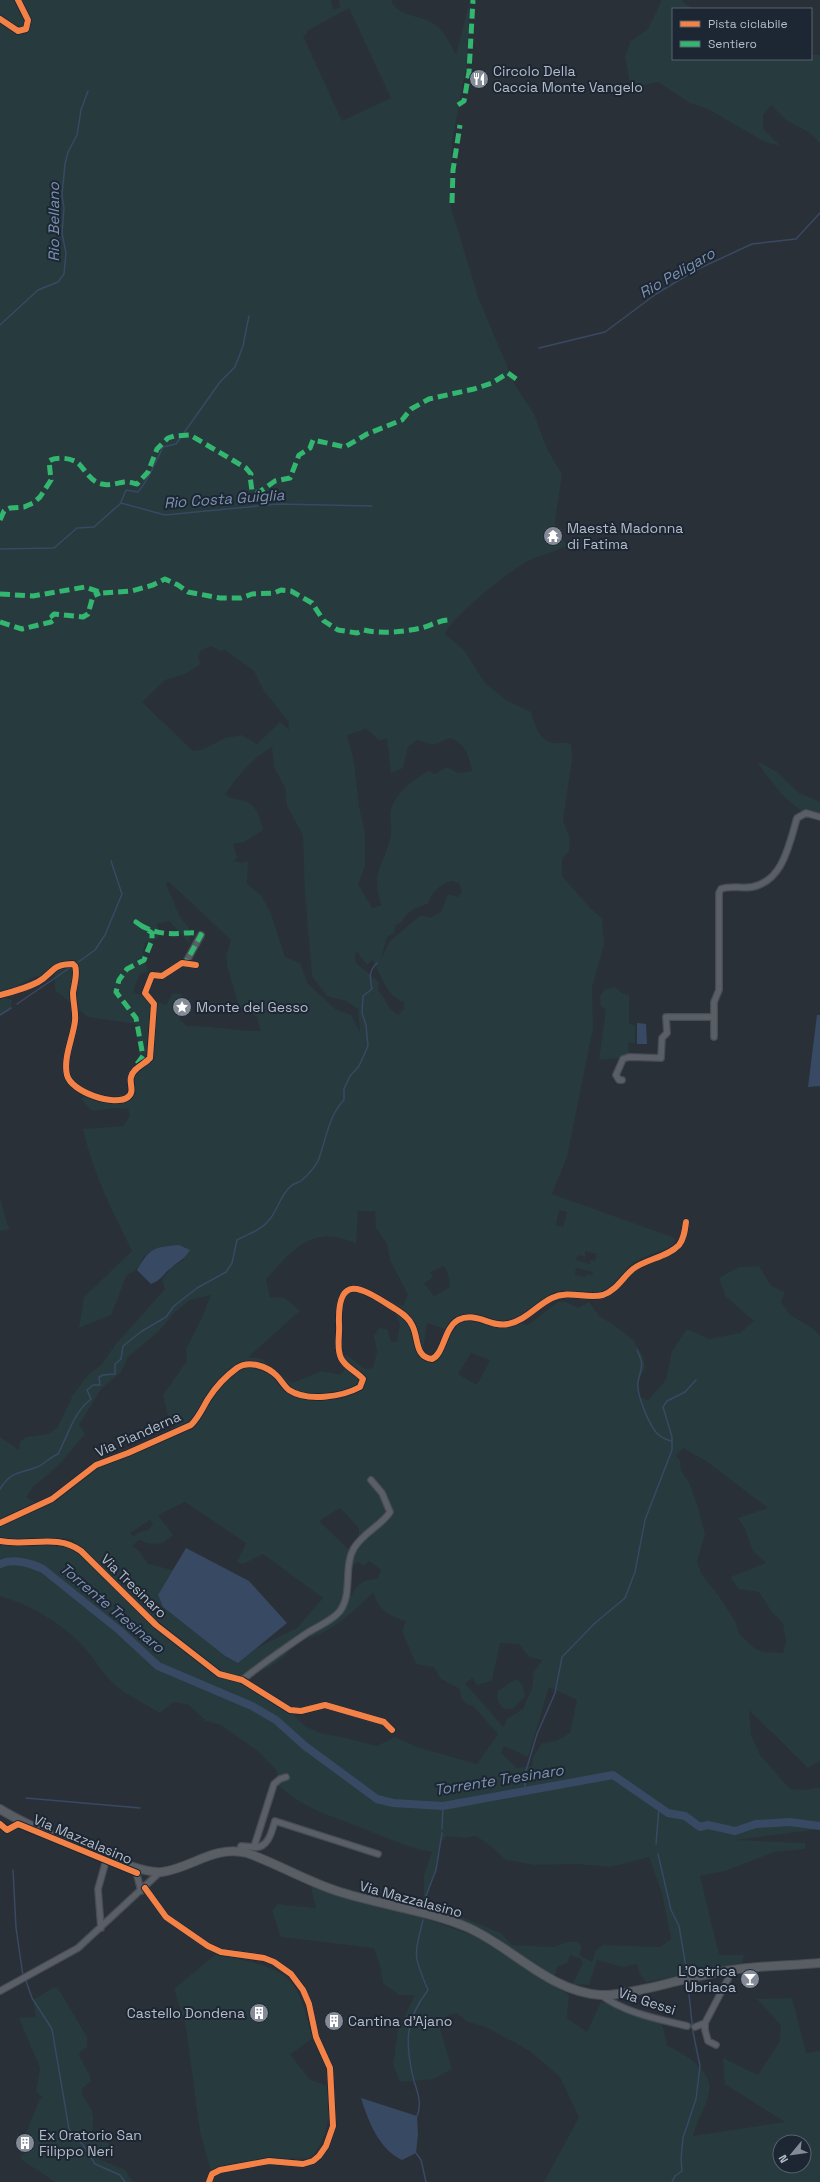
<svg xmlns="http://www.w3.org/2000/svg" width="820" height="2182" font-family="'Space Grotesk',sans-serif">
<rect width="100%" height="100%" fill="#2a3038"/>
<path fill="#273a3e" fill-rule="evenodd" d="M0 0H331L333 9 340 8 339 0H391C397 16 418 15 431 22 443 29 450 42 456 55L470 0 467 63 452 141 450 204 478 297 515 385 534 414 548 451 562 474 555 520 556 532 567 545C555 552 542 555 530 560 513 568 450 618 445 634L464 650 485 683 506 700 531 712C535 725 539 742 555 743 561 744 566 741 571 745L572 758 563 821 570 838 569 851 562 859V876L590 908 602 918 604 945 592 987 593 1028 567 1157 552 1194 675 1238 674 1245C660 1253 642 1255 629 1266 620 1274 614 1289 601 1293 589 1296 571 1287 556 1292 539 1298 527 1316 509 1321 483 1328 472 1299 445 1329L427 1323 423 1350 438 1361 452 1325 467 1317 528 1325 558 1302H566L578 1308 589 1302 600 1317 613 1324 633 1340 643 1356 645 1368 638 1382V1396L648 1400 666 1380 672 1351 687 1329 709 1339 740 1333 754 1321 726 1297 719 1278 739 1267 759 1266 771 1286 785 1292 781 1302 790 1315 811 1327 820 1335V1763L818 1762 808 1768 749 1710 751 1735 760 1755 790 1789 805 1790 820 1787V1829L736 1840 805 1843V1849L774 1852 725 1871 700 1876 719 1955H744L742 1963 646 1982 639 1973 637 1964 622 1967 597 1960 589 1985 573 1984 583 1963 581 1959 570 1955 567 1963 557 1967 554 1978 497 1941 421 1910H445L501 1933 512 1945 554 1947 567 1942H578L582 1947 579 1955 592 1962 596 1950 603 1945 660 1947 671 1939 662 1893 649 1857 611 1867 576 1864 535 1865 506 1860 491 1846 476 1836 464 1838 447 1836 440 1843 436 1870 424 1901V1875L432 1852C407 1848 386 1837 362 1828 329 1815 306 1810 278 1785L277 1771 259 1752 221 1725 206 1721 189 1705 173 1702 160 1713C146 1704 129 1696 116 1686 104 1676 97 1662 87 1651 67 1626 30 1604 0 1596V1544C25 1548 50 1540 74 1548L154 1625 214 1674 243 1683 287 1709 305 1726 320 1733 342 1737 377 1746 395 1737 417 1747 477 1764 498 1734 473 1706 465 1703 461 1697 460 1689 441 1679 434 1667 416 1664 402 1631 406 1621C387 1615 380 1611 373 1592 358 1608 340 1624 320 1634 313 1637 304 1639 297 1643 292 1646 289 1652 284 1656 264 1675 238 1681 214 1668L146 1611 73 1540 62 1538 0 1539V1525L1 1527 53 1502 96 1469 180 1432 168 1415 163 1395 187 1361 186 1349 202 1318 211 1295 190 1300 175 1312 160 1330 128 1357 121 1372 101 1389 79 1425 85 1434 59 1465 34 1486 26 1497 32 1501 40 1502 0 1520V1437L19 1450 20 1442 26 1437 48 1434 57 1428 73 1395 88 1375 101 1365 116 1344 165 1289 162 1280 171 1268 184 1260 179 1245C169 1246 157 1246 148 1253 138 1261 144 1268 127 1275L111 1315 79 1328 84 1297 132 1251C112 1211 93 1173 83 1129L123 1126 130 1116 128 1109 115 1108 92 1111 81 1099 87 1094 110 1096 136 1094 134 1075 139 1059 136 1024 88 1017 55 990V973L34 977 0 995ZM349 8 391 98 342 121 303 36 306 35 307 31ZM212 646 219 651 225 650 254 671 264 691 289 722V730L280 722 257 744 242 735 225 738 204 749 193 751 142 702 165 680 185 674 201 664 198 658 201 650ZM366 729 379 740 387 739 391 773 403 768 408 747 417 740 433 745 450 738C466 744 469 756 472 771L458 773 447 767 435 774 428 771C415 779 400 789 393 804 388 815 392 823 391 834 390 846 377 871 377 878 377 886 378 897 382 905L372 908 358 884 365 866V835L359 806 354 762 347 735ZM272 747 274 767 285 788 287 806 303 835 305 893 312 976 327 996 346 1001 358 1009 360 1032 351 1015 335 1009 308 984 300 963 285 957 271 914 261 895 247 884 248 861 243 863 233 861 237 858 233 844 244 842 263 830C260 819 258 806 245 801 236 798 234 801 225 794 239 775 251 759 272 747ZM168 881 231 940 226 956 227 966 239 1006 257 1017 261 1031C236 1031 212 1025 186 1026L179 1018 184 1011 186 1001 181 994 173 993 166 1005 133 992 140 974 148 971 143 952 145 943 159 938 157 924 169 921 190 944 189 928 180 917 166 884ZM451 881 459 883 462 892 458 897 448 894 441 912 430 918 421 915 390 941 381 959 387 937 394 933 396 925 402 922C405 912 419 906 428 904 432 891 439 886 451 881ZM357 952 367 965 372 960C381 974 386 996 404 1002V1009L398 1015C384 1006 387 998 378 991L379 982 356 963 355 955ZM559 1210 567 1212 563 1227 556 1225ZM358 1211H375L376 1228 387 1244 390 1260 408 1295 403 1306 389 1301 400 1324 397 1342H391L387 1329 379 1328 374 1336 377 1352 373 1368 365 1369 347 1355 335 1357 345 1370 340 1375 322 1371 292 1383 262 1359 248 1357 300 1311 285 1298 270 1297 266 1279C293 1250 313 1223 356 1244ZM585 1251 597 1254 595 1261 591 1260 590 1264 576 1260 578 1255 585 1257ZM444 1266 448 1274 450 1287 434 1296 424 1283 433 1277 430 1272ZM576 1268 593 1272 592 1275 586 1274 585 1277 575 1275ZM471 1353 490 1360 477 1385 458 1374ZM683 1448 706 1461 768 1508 738 1518 745 1529 753 1551 766 1563 730 1577 739 1589 759 1592 771 1611 783 1623 786 1641 783 1653 764 1652 754 1648 740 1635 735 1621 719 1596 702 1575 697 1562 705 1534 698 1507 689 1482 681 1471 680 1461 676 1456ZM185 1502 246 1543 237 1562 243 1564 263 1554 323 1598 297 1628 253 1650 238 1663 225 1656 163 1607 158 1595 173 1570 148 1564 139 1551 132 1546 139 1540C155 1546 160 1546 173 1535L158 1515ZM340 1508 359 1528V1538L350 1549 347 1548 319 1521ZM150 1520 153 1524 147 1531H142L133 1536 130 1533ZM369 1561 381 1570 377 1579C363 1580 358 1583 352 1595L346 1597 349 1568 358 1562 364 1566ZM500 1643 519 1644 529 1657 542 1660 534 1672 532 1688 523 1709 508 1718 503 1727 465 1683 473 1678 477 1685 492 1681ZM549 1687 577 1700 570 1733 556 1741 542 1743 533 1757V1766L517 1768 501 1753 504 1746 528 1757Z
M662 0H682L685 4 695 9H673V59H811V55H820V143L810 133 786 120 771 105 763 115V129L780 146 763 141 708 109 690 103 658 82 631 88 625 57 631 41 648 29Z
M757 761 777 772 799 793 820 802V820C793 811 772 785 757 761Z
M615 987 622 993 629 995V1024L635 1025V1043H628L629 1057 599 1060 606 1010 601 1006 600 997 605 989Z
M0 996 12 1000 11 1008 0 1015Z
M0 1198 7 1224 10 1229 0 1231Z
M516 1679 522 1684 525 1696 513 1709 502 1708 497 1699 498 1691Z
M310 1883 347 1898 418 1916 475 1936 569 1995 567 2018 587 2032 601 2002 662 2023 667 2046C683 2052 715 2072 709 2093 706 2108 696 2121 693 2136L785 2122 725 2084 723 2058 758 2075 780 2041 781 2025 757 1999 792 1998 806 2053 820 2051V2182H544L579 2117 560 2077 530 2051 488 2028 466 2021 457 2013 445 2016 440 2029 452 2069 434 2079 400 2082 393 2065 398 2030 415 1995H399L383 1983 381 1969 374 1948 281 1937 272 1911 277 1904 316 1908ZM780 2142H804V2166H780Z
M215 1955C235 1958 277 1965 290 1981 304 1997 307 2019 312 2039L290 2054 309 2079 327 2086C332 2111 328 2140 310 2159 275 2157 243 2158 211 2171L200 2132 186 2027 174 1989Z
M53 1988H58L87 2037V2047L80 2052 79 2055 90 2076 91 2081 82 2089C81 2098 88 2101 91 2109 96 2119 91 2127 93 2135L110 2144 107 2148 89 2155 125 2170 133 2182H55L22 2160 20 2157 29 2149 31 2141 24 2138 40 2099 43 2098 36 2092 40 2068 19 2018 36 2017 33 2000Z"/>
<path fill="#384963" d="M817 1015H820V1086L808 1087Z
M637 1023 646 1024 647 1044H637Z
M179 1245 190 1250C184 1260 180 1260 171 1268 162 1275 163 1279 151 1284L137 1270C150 1248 153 1247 179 1245Z
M186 1548 249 1581 287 1623 238 1663 225 1656 163 1607 158 1595Z
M361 2098 417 2116 418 2134 416 2153 402 2160C379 2149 368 2121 361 2098Z"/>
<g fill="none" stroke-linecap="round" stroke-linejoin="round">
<path stroke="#384963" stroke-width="1.5" d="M0 325 38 290 58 282 64 274 66 253 62 233 64 208 62 195 65 164 68 152 77 135 81 110 88 91
M539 348 605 332 656 294 696 270 752 244 796 239 820 213
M121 502 126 490 138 492C148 481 156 461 163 447L176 444 220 382 235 367 243 346 249 316
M0 549 54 548 77 528 94 527 121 503 165 515 278 504 372 506
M77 963 95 950 105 935 122 894 111 861
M17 1004 71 967
M0 1015 11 1008
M637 1350C645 1367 641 1366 638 1382 636 1394 650 1429 660 1436 663 1438 667 1440 671 1441
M0 1489C11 1471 19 1474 37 1467 45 1464 50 1457 58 1454 68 1435 74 1412 91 1399L87 1390 93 1385H100L99 1377 103 1375 115 1374V1364L121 1359 123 1346 142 1331 166 1317 174 1306 197 1288 226 1272 232 1263 237 1240C248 1234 262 1230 270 1219 278 1209 281 1194 291 1186 294 1183 299 1183 302 1180 307 1176 315 1167 318 1161 326 1141 328 1116 344 1100V1089L350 1076 359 1066 368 1046 366 1025 362 1013 363 996 372 989C370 978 368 972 377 963
M525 1792V1774L537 1734 555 1693 562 1657 595 1623 625 1598 635 1572 645 1520 672 1450V1437L663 1407 667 1401 685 1392 696 1380
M26 1798 140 1808
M442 1829 443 1806
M656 1844 659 1807
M658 1854 671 1910 679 1926 687 1973
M13 1870 16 1928 23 1976
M424 1901 436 1870 442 1833
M26 1981 32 1998 52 2029 69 2129 83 2145 95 2164 120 2175 125 2182
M417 2116C422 2104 418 2093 414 2081 405 2045 404 2021 428 1990 413 1955 414 1957 423 1920
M416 2153 421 2160 426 2182
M672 2182 675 2176 682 2171 681 2159 683 2138 696 2099 700 2066 693 2032 688 1985"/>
<path stroke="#384963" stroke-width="8" d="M0 1564C13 1558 31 1563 43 1569L119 1630 158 1666 252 1706 276 1720 305 1746 377 1799 393 1803 443 1806 613 1775 668 1813 685 1816 700 1827 708 1825 735 1831 756 1824 790 1822 820 1826"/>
<g stroke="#484c53" stroke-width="8">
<path id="street" d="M0 19 18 31 26 29 28 20 18 0
M186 962 201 935
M0 995C12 992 27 988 38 982 54 973 51 964 73 964L75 966C78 973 74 985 73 993 73 1002 76 1012 75 1021 73 1038 63 1058 67 1075 71 1092 115 1107 128 1097 135 1092 129 1083 131 1077 133 1068 145 1064 150 1058L154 1004 145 993 152 975 162 976 182 963 196 965
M714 1037V1002L719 990V893L721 889C730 885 742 889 752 887 783 881 789 845 797 818L806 813 820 817
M622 1080H619L616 1075 623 1059 629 1057 661 1058 662 1038 667 1033 666 1017H714
M0 1523 52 1499 96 1465 128 1453 191 1425C199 1417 202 1409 208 1399 215 1388 226 1376 237 1368 249 1360 267 1366 277 1376 281 1380 284 1386 289 1390 307 1402 342 1397 360 1387L363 1379C356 1371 345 1367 341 1358 336 1348 340 1335 339 1324 337 1268 366 1291 397 1310 403 1314 409 1318 412 1325 419 1337 414 1357 432 1359 444 1354 444 1328 458 1320 477 1311 491 1328 508 1324 525 1321 537 1305 552 1298 569 1290 586 1299 603 1295 616 1291 623 1277 633 1269 646 1259 668 1257 679 1245 684 1239 685 1230 686 1222
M0 1541C28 1547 57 1533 81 1551L156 1625 219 1674 242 1680 290 1710 301 1711 325 1705 384 1722 392 1730
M242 1680C263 1663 285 1648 307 1633 318 1626 332 1621 340 1611 353 1593 343 1567 354 1548 364 1532 382 1525 390 1512L382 1493 371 1480
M254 1847C268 1849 272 1831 275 1821L378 1854
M239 1852 241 1846 254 1847 274 1784 280 1779 286 1777
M135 1867 141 1891
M145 1888 166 1917 208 1946 221 1952 264 1958 274 1962 291 1974 303 1990 309 2004 316 2037 330 2068 333 2126 326 2146 319 2156 313 2161 303 2164 269 2161 220 2170 212 2174 209 2182
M101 1928 98 1889 107 1857
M0 1991 78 1948 160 1872
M601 1995C625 2013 658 2019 687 2026
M695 2027 705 2023
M716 2045 708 2041 705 2030V2023L728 1979V1970"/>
</g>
<g stroke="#484c53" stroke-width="10">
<path id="secondary" d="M0 1809C24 1825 137 1875 162 1872 192 1868 214 1845 247 1853 278 1864 306 1881 337 1891 380 1905 427 1910 469 1928 513 1948 550 1992 601 1995 617 1996 633 1991 649 1988 674 1982 700 1975 726 1971 757 1965 788 1966 820 1963"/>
</g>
<use href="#street" stroke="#5a5e66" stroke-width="5.5"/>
<use href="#secondary" stroke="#595d64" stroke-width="8"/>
<path stroke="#33b770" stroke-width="5" stroke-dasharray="10 5" stroke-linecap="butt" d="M458 105 464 101 469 72 473 0
M452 203 453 170 460 125
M0 520 4 511 10 508 24 507 33 503 40 497 51 480 49 461C56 456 73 458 79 464 86 471 91 482 102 484 110 486 117 483 124 482 128 481 133 483 137 484L148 472 157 449 168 438 174 436 190 435 246 468 251 474 250 476 252 491 258 493 275 481 290 478 299 455 310 448 313 440 345 447 367 434 402 420 411 409 429 399 474 389 492 383 508 373 519 381
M0 594 33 596 85 587 102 593 132 591 153 585 165 579 178 585 188 592 220 598H241L252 594 274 593 281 590 291 591 312 603 324 621 338 630 357 633 364 630C380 634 404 632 421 628 430 626 437 621 448 620
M0 622 22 629 51 622 55 619 52 616 54 614 83 617 88 614 93 596 100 593
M137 1064 143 1056 136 1018 116 992 119 980 127 969 144 960 152 940V933L136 922C151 933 167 935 185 933 192 933 195 932 201 935L186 962"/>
<g stroke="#1d2633" stroke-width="8">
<path id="cycleway" d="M0 19 18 31 26 29 28 20 18 0
M0 995C12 992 27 988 38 982 54 973 51 964 73 964L75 966C78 973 74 985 73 993 73 1002 76 1012 75 1021 73 1038 63 1058 67 1075 71 1092 115 1107 128 1097 135 1092 129 1083 131 1077 133 1068 145 1064 150 1058L154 1004 145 993 152 975 162 976 182 963 196 965
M0 1523 52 1499 96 1465 128 1453 191 1425C199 1417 202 1409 208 1399 215 1388 226 1376 237 1368 249 1360 267 1366 277 1376 281 1380 284 1386 289 1390 307 1402 342 1397 360 1387L363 1379C356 1371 345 1367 341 1358 336 1348 340 1335 339 1324 337 1268 366 1291 397 1310 403 1314 409 1318 412 1325 419 1337 414 1357 432 1359 444 1354 444 1328 458 1320 477 1311 491 1328 508 1324 525 1321 537 1305 552 1298 569 1290 586 1299 603 1295 616 1291 623 1277 633 1269 646 1259 668 1257 679 1245 684 1239 685 1230 686 1222
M0 1541C28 1547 57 1533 81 1551L156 1625 219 1674 242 1680 290 1710 301 1711 325 1705 384 1722 392 1730
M0 1824 7 1830 18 1824 137 1873
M145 1888 166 1917 208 1946 221 1952 264 1958 274 1962 291 1974 303 1990 309 2004 316 2037 330 2068 333 2126 326 2146 319 2156 313 2161 303 2164 269 2161 220 2170 212 2174 209 2182"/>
</g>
<use href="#cycleway" stroke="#f48246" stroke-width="6"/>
</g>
<defs>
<g id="restaurant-disc" transform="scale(1)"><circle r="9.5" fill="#848b96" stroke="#1d2633"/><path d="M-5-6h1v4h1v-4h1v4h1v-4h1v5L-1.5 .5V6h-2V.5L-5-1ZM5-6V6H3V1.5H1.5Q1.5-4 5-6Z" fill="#fff"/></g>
<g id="temple-disc" transform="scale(1)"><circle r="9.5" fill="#848b96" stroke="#1d2633"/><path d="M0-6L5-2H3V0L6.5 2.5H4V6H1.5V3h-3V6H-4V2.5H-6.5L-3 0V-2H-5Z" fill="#fff"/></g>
<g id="sight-disc" transform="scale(1)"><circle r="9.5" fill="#848b96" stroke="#1d2633"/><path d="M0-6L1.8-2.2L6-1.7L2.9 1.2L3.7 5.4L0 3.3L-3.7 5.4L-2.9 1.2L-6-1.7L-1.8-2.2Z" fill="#fff"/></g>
<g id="bar-disc" transform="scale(1)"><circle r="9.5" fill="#848b96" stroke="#1d2633"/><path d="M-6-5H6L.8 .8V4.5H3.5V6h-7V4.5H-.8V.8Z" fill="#fff"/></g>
<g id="building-disc" transform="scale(1)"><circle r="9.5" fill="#848b96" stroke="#1d2633"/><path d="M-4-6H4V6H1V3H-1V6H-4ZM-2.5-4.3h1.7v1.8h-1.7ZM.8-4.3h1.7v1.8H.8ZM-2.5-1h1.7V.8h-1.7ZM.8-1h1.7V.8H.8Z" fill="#fff"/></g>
</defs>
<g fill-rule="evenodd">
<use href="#restaurant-disc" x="479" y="79"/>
<use href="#temple-disc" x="553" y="536"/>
<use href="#sight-disc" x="182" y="1007"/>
<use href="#bar-disc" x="750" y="1979"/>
<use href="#building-disc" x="259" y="2013"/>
<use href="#building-disc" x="334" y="2021"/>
<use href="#building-disc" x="25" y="2143"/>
</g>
<g text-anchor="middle" stroke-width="4" stroke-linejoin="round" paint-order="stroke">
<g font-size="14" fill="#b4bcc9" stroke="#1d2633" text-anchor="start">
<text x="493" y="76">Circolo Della<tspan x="493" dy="16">Caccia Monte Vangelo</tspan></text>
<text x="567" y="533">Maestà Madonna<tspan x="567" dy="16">di Fatima</tspan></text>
<text x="196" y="1012">Monte del Gesso</text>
<text x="736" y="1976" text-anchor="end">L’Ostrica<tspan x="736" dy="16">Ubriaca</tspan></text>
<text x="245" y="2018" text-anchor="end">Castello Dondena</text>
<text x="348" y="2026">Cantina d'Ajano</text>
<text x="39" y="2140">Ex Oratorio San<tspan x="39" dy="16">Filippo Neri</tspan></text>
</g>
<g font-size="14" fill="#b4bcc9" stroke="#1d2633">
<text transform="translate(138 1434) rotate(-24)" y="5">Via Pianderna</text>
<text transform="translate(134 1586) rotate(44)" y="5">Via Tresinaro</text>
<text transform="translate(83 1839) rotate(23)" y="5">Via Mazzalasino</text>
<text transform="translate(411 1899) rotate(15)" y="5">Via Mazzalasino</text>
<text transform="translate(647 2001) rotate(18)" y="5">Via Gessi</text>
</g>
<g font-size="15" font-style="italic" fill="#7c92b1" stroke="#1d2633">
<text transform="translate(54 222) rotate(-90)" y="5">Rio Bellano</text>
<text transform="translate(677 273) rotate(-30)" y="5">Rio Peligaro</text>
<text transform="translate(224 499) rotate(-4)" y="5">Rio Costa Guiglia</text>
<text transform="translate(112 1608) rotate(40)" y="5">Torrente Tresinaro</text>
<text transform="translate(499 1780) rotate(-9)" y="5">Torrente Tresinaro</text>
</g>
</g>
<rect x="672" y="8" width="140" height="52" fill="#1d2633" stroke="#59626f"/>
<rect x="680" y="21" width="20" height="6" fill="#f48246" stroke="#59626f"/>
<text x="708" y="28" font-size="12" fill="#b4bcc9">Pista ciclabile</text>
<rect x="680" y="41" width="20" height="6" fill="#33b770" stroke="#59626f"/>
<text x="708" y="48" font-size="12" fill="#b4bcc9">Sentiero</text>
<g transform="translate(792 2154) rotate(241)"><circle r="19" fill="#1d2633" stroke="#59626f"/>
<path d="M0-3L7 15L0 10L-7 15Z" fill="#848b96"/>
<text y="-6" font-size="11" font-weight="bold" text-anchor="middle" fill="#b4bcc9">N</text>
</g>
</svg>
